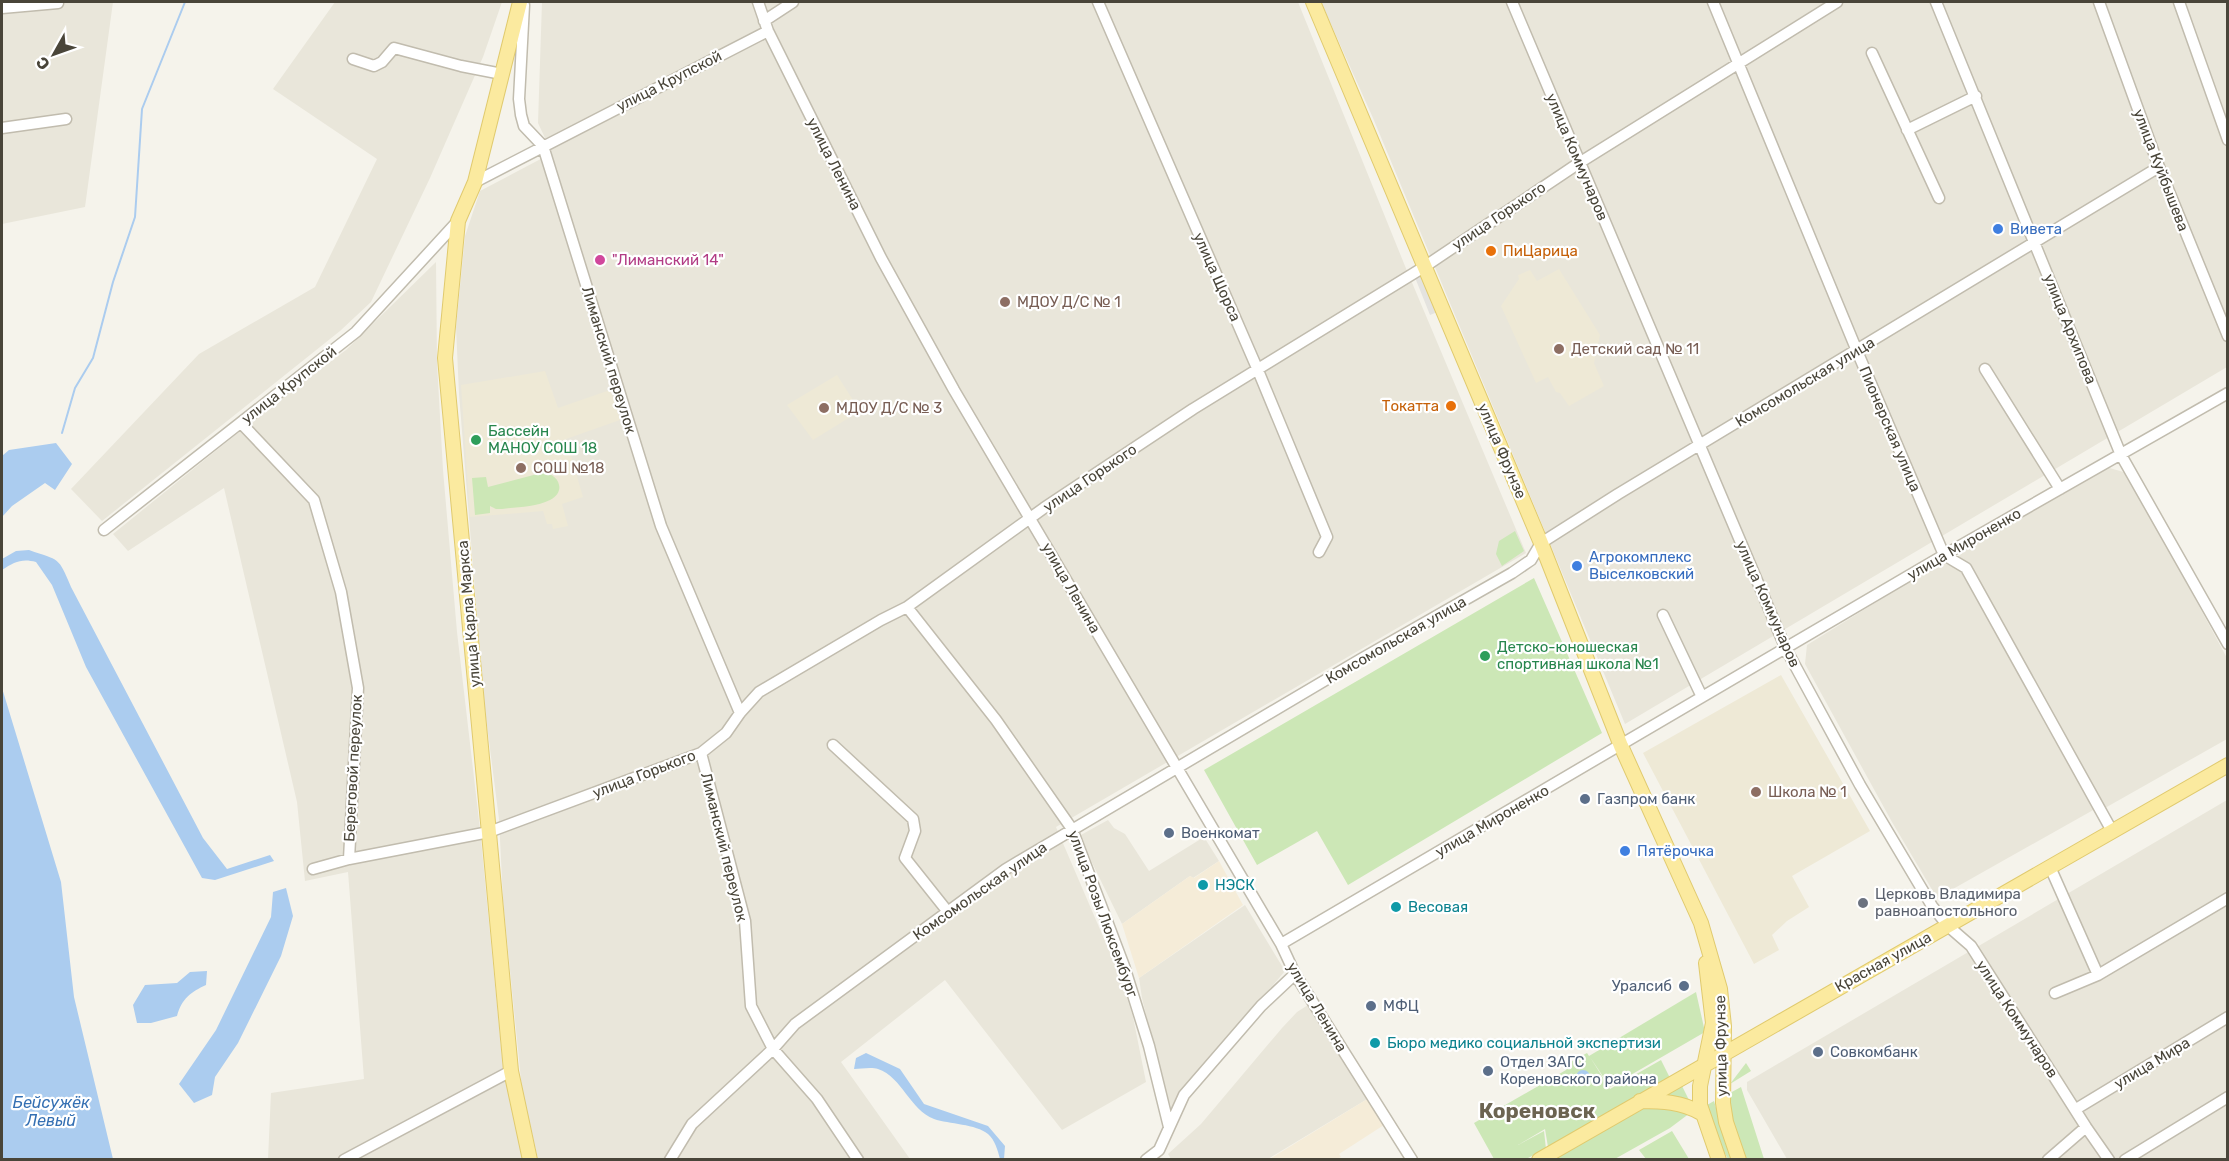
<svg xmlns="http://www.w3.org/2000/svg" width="2229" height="1161" font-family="Rubik,sans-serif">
<rect width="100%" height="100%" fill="#f5f3eb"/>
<path fill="#e9e6da" d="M2 2H113L85 207 2 224Z
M335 2H502L483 57 430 178 371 302 340 331 102 521 71 489 199 354 315 287 377 159 273 89Z
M542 2H1298L1405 266 1526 553 1056 827 1120 976 1133 1017 1146 1082 1062 1130 945 980 841 1062 910 1159H538L522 1090 503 900 499 819 484 702 459 394 456 327 465 236 480 191 552 153 538 123Z
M1321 2H2227V367L1625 724 1373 118Z
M436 262 437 363 443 470 457 632 480 829 503 1068 524 1159H268L271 1093 364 1079 348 872 305 881 297 802 224 488 128 551 113 534 271 406 346 350Z
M2106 467 2127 473 2227 658V739L2105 808 1958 559 1962 549Z
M1941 562 1960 570 2095 809 1937 898 1892 822 1805 664 1807 645Z
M2227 800V1159H1787L1747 1090V1082Z
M1108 820 1114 828 1125 834 1149 871 1204 837 1219 861 1193 878 1190 876 1122 924 1079 836Z
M1245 905 1285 971 1184 1090 1172 1109 1162 1082 1142 998 1139 978Z
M1308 1005 1369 1098 1268 1159H1171L1168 1154 1201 1124 1282 1028 1297 1012Z"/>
<path fill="#f5ecd8" d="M1219 861 1243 905 1139 978 1122 924 1190 876 1194 878Z
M1369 1098 1384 1125 1339 1154 1341 1157 1336 1159 1268 1160Z"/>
<path fill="#eee9d6" d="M1559 269 1600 335 1594 363 1604 386 1569 406 1560 393 1556 392 1548 377 1536 383 1501 306 1519 279 1518 275 1530 270 1537 281Z
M545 371 558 408 610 390 620 420 566 439 583 497 562 504 568 526 553 529 552 524H547L543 511 470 517 461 385Z
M837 375 860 411 813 440 787 405Z
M1781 675 1870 831 1792 876 1809 907 1787 921 1772 935 1779 950 1754 964 1643 753Z"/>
<path fill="#cce7b6" d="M541 473C559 472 567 492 550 500 536 507 517 507 502 509H496L490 506V513L475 515 472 478 486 477 488 487Z
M1515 531 1524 551 1502 566 1496 554 1499 541Z
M1534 578 1602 733 1348 885 1317 831 1257 865 1204 770Z
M1696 992 1705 1032 1610 1087 1590 1057 1610 1089 1661 1060 1674 1086 1680 1082 1694 1110 1670 1128 1613 1160 1556 1159 1548 1147 1545 1129 1518 1145 1544 1131 1546 1149 1526 1159H1494L1474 1123 1566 1070 1567 1064 1587 1053 1589 1056Z
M1746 1063 1751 1071 1730 1084Z
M1741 1087 1764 1159H1745L1731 1116 1730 1093Z
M1714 1101 1731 1159H1728L1717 1140 1707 1105Z
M1672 1131 1689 1159H1646L1639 1150Z"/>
<path fill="#e4e3df" d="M1423 271 1440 311 1430 315 1414 275Z"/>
<path fill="#abccef" d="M56 443 72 464 55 490 45 483 12 506 2 517V456L9 450Z
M29 550C60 561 58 556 71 587L203 838 227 869 270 855 274 861 215 880 202 878 86 667 52 585 36 562C22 558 14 562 2 570V559L16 551Z
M2 688 61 882 74 997 113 1159H2Z
M286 888 293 916 281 956 238 1043 215 1077 212 1095 194 1103 179 1084 216 1030 271 917 273 892Z
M207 971 206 985C191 992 182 998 177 1016L151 1023H137L133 1005 145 985 177 983 190 972Z
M866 1053 900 1069 924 1104 988 1126 1005 1146 1004 1159H1000C998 1151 995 1140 988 1134 976 1124 949 1124 934 1119 910 1110 902 1077 878 1069 871 1067 861 1069 854 1069L856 1058Z
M1576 1077a7 7 0 1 1 14 0a7 7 0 1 1-14 0Z"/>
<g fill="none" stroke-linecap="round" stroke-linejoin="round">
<path stroke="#abccef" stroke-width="2" d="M62 433 75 388 93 358 113 282 135 217 142 109 185 2"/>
<g stroke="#c1bcae" stroke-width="13">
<path id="minor" d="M758 2 768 31 881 258 954 390 1281 944 1295 974 1412 1160
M1098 2 1257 368 1327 537 1319 552
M1512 2 1786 649 1860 785 1932 906 1948 926 1971 946 2086 1127 2109 1160
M1713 2 1857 351 1944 555 1966 568 2112 831
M1936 2 2121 455 2228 644
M2099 2 2159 167 2228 336
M2179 2 2228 140
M524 5 519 99 521 115 524 126 543 146 661 526 740 713
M2 8 58 3
M764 21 793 2
M1872 53 1939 198
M353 59 374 66 382 62 394 48 461 66 502 74
M2 128 66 119
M1907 130 1976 96
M475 182 768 31
M1985 369 2060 489
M241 423 314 500 341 592 358 688 349 859
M104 530 356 332 458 221
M907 607 996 720 1072 829 1124 966 1149 1046 1169 1127
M1663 615 1702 697
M833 745 913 819 915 831 905 858 948 912
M701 753 745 921 751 1006 773 1049 817 1099 858 1160
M2050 867 2098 975
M313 869 349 859 489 832 701 753 726 733 740 713 759 692 881 620 907 607 1044 508 1193 409 1424 267 1579 163 1837 2
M1281 944 1944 555 2228 393
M2055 993 2098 975 2228 898
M2076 1109 2228 1017
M344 1160 511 1071
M670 1160 692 1124 773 1049 795 1024 1006 869 1361 659 1512 573 1531 560 1541 543 1618 494 2159 167
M1146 1160 1159 1150 1184 1095 1261 1006 1295 974
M2048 1160 2086 1127
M2125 1160 2228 1097"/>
</g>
<g stroke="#e0ca6e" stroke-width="16">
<path id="major" d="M520 2 475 182 458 221 445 358 511 1071 530 1160
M1313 2 1541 543 1621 746 1701 923 1720 989 1724 1026 1723 1103 1726 1122 1739 1160
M1706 963 1713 1023 1700 1086V1105L1719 1160
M1640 1101C1662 1101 1682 1102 1701 1113
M1539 1160 2228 765"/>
</g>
<use href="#minor" stroke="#fff" stroke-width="10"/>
<use href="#major" stroke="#fbea9f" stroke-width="14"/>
</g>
<g fill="#3f7fe0" stroke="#fff" stroke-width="2">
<circle cx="1998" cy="229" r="6"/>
<circle cx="1577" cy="566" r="6"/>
<circle cx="1625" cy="851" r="6"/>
</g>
<g fill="#e8710a" stroke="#fff" stroke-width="2">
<circle cx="1491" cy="251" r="6"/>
<circle cx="1451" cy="406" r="6"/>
</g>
<circle fill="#d1479c" stroke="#fff" stroke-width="2" cx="600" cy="260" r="6"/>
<g fill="#8d6e63" stroke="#fff" stroke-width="2">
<circle cx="1005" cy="302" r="6"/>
<circle cx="1559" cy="349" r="6"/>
<circle cx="824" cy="408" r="6"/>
<circle cx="521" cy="468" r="6"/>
<circle cx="1756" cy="792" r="6"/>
</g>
<g fill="#2e9e5b" stroke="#fff" stroke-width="2">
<circle cx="476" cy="440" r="6"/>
<circle cx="1485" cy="656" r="6"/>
</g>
<g fill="#5c6f8a" stroke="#fff" stroke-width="2">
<circle cx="1585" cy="799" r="6"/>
<circle cx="1169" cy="833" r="6"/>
<circle cx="1684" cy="986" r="6"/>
<circle cx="1371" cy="1006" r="6"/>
<circle cx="1818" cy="1052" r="6"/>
<circle cx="1488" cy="1071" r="6"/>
</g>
<g fill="#0f9aa8" stroke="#fff" stroke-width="2">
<circle cx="1203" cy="885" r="6"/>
<circle cx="1396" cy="907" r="6"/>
<circle cx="1375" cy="1043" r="6"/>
</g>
<circle fill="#6b7280" stroke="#fff" stroke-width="2" cx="1863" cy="903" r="6"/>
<g text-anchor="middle" stroke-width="4.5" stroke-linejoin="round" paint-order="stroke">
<g font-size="15" fill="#494539" stroke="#fff">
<text transform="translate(669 81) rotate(-27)" y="5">улица Крупской</text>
<text transform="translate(1577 157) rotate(67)" y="5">улица Коммунаров</text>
<text transform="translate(834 164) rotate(63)" y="5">улица Ленина</text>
<text transform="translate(2161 170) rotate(69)" y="5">улица Куйбышева</text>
<text transform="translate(1499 216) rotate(-34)" y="5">улица Горького</text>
<text transform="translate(1217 277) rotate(66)" y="5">улица Щорса</text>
<text transform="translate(2070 329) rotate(68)" y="5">улица Архипова</text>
<text transform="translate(609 360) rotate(73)" y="5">Лиманский переулок</text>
<text transform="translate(1805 382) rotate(-31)" y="5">Комсомольская улица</text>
<text transform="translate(289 385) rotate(-38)" y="5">улица Крупской</text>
<text transform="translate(1890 429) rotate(67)" y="5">Пионерская улица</text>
<text transform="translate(1502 451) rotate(67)" y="5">улица Фрунзе</text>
<text transform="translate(1090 478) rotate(-34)" y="5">улица Горького</text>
<text transform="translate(1964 544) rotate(-30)" y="5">улица Мироненко</text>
<text transform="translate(1071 588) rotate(60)" y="5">улица Ленина</text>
<text transform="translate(1768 604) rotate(66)" y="5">улица Коммунаров</text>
<text transform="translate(469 614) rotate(-95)" y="5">улица Карла Маркса</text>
<text transform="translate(1396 640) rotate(-30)" y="5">Комсомольская улица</text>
<text transform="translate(353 768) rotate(-87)" y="5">Береговой переулок</text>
<text transform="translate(644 774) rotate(-21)" y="5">улица Горького</text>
<text transform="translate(1492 821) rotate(-30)" y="5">улица Мироненко</text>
<text transform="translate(724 847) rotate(76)" y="5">Лиманский переулок</text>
<text transform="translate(980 891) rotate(-35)" y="5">Комсомольская улица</text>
<text transform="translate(1103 914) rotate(70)" y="5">улица Розы Люксембург</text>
<text transform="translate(1883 962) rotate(-29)" y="5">Красная улица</text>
<text transform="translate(1317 1007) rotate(59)" y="5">улица Ленина</text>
<text transform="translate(2017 1019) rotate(57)" y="5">улица Коммунаров</text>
<text transform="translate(1721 1046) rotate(-91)" y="5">улица Фрунзе</text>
<text transform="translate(2152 1063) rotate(-31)" y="5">улица Мира</text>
</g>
<g font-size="15" fill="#366cbe" stroke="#fff" text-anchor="start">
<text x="2010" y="234">Вивета</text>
<text x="1589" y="562">Агрокомплекс<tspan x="1589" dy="17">Выселковский</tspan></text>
<text x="1637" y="856">Пятёрочка</text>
</g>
<g font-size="15" fill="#c56008" stroke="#fff" text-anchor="start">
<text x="1503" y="256">ПиЦарица</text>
<text x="1439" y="411" text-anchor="end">Токатта</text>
</g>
<g font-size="15" fill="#b23c85" stroke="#fff" text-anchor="start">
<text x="612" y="265">"Лиманский 14"</text>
</g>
<g font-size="15" fill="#785e54" stroke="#fff" text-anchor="start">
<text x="1017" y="307">МДОУ Д/С № 1</text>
<text x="1571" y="354">Детский сад № 11</text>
<text x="836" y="413">МДОУ Д/С № 3</text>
<text x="533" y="473">СОШ №18</text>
<text x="1768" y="797">Школа № 1</text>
</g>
<g font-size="15" fill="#27864d" stroke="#fff" text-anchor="start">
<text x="488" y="436">Бассейн<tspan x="488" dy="17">МАНОУ СОШ 18</tspan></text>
<text x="1497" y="652">Детско-юношеская<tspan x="1497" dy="17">спортивная школа №1</tspan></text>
</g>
<g font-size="15" fill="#4e5e75" stroke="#fff" text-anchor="start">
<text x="1597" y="804">Газпром банк</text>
<text x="1181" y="838">Военкомат</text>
<text x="1672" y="991" text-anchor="end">Уралсиб</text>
<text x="1383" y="1011">МФЦ</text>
<text x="1830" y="1057">Совкомбанк</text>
<text x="1500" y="1067">Отдел ЗАГС<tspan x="1500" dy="17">Кореновского района</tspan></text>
</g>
<g font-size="15" fill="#0d838f" stroke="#fff" text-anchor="start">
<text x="1215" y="890">НЭСК</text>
<text x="1408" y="912">Весовая</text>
<text x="1387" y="1048">Бюро медико социальной экспертизи</text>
</g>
<g font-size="15" fill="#5b616d" stroke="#fff" text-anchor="start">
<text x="1875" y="899">Церковь Владимира<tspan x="1875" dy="17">равноапостольного</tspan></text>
</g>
<g font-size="16" font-style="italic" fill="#3570b3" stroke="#fff">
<text x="51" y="1108">Бейсужёк<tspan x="51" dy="18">Левый</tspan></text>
</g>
<g font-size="21" font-weight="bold" fill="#6c6451" stroke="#fff">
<text x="1537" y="1118">Кореновск</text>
</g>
</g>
<rect width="2229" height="1161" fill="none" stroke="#494539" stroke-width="6"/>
<g transform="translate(54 54) rotate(230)" stroke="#ffffff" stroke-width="4.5" paint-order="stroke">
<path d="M0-4.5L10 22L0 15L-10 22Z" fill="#494539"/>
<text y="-9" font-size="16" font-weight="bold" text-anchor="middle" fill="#494539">С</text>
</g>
</svg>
